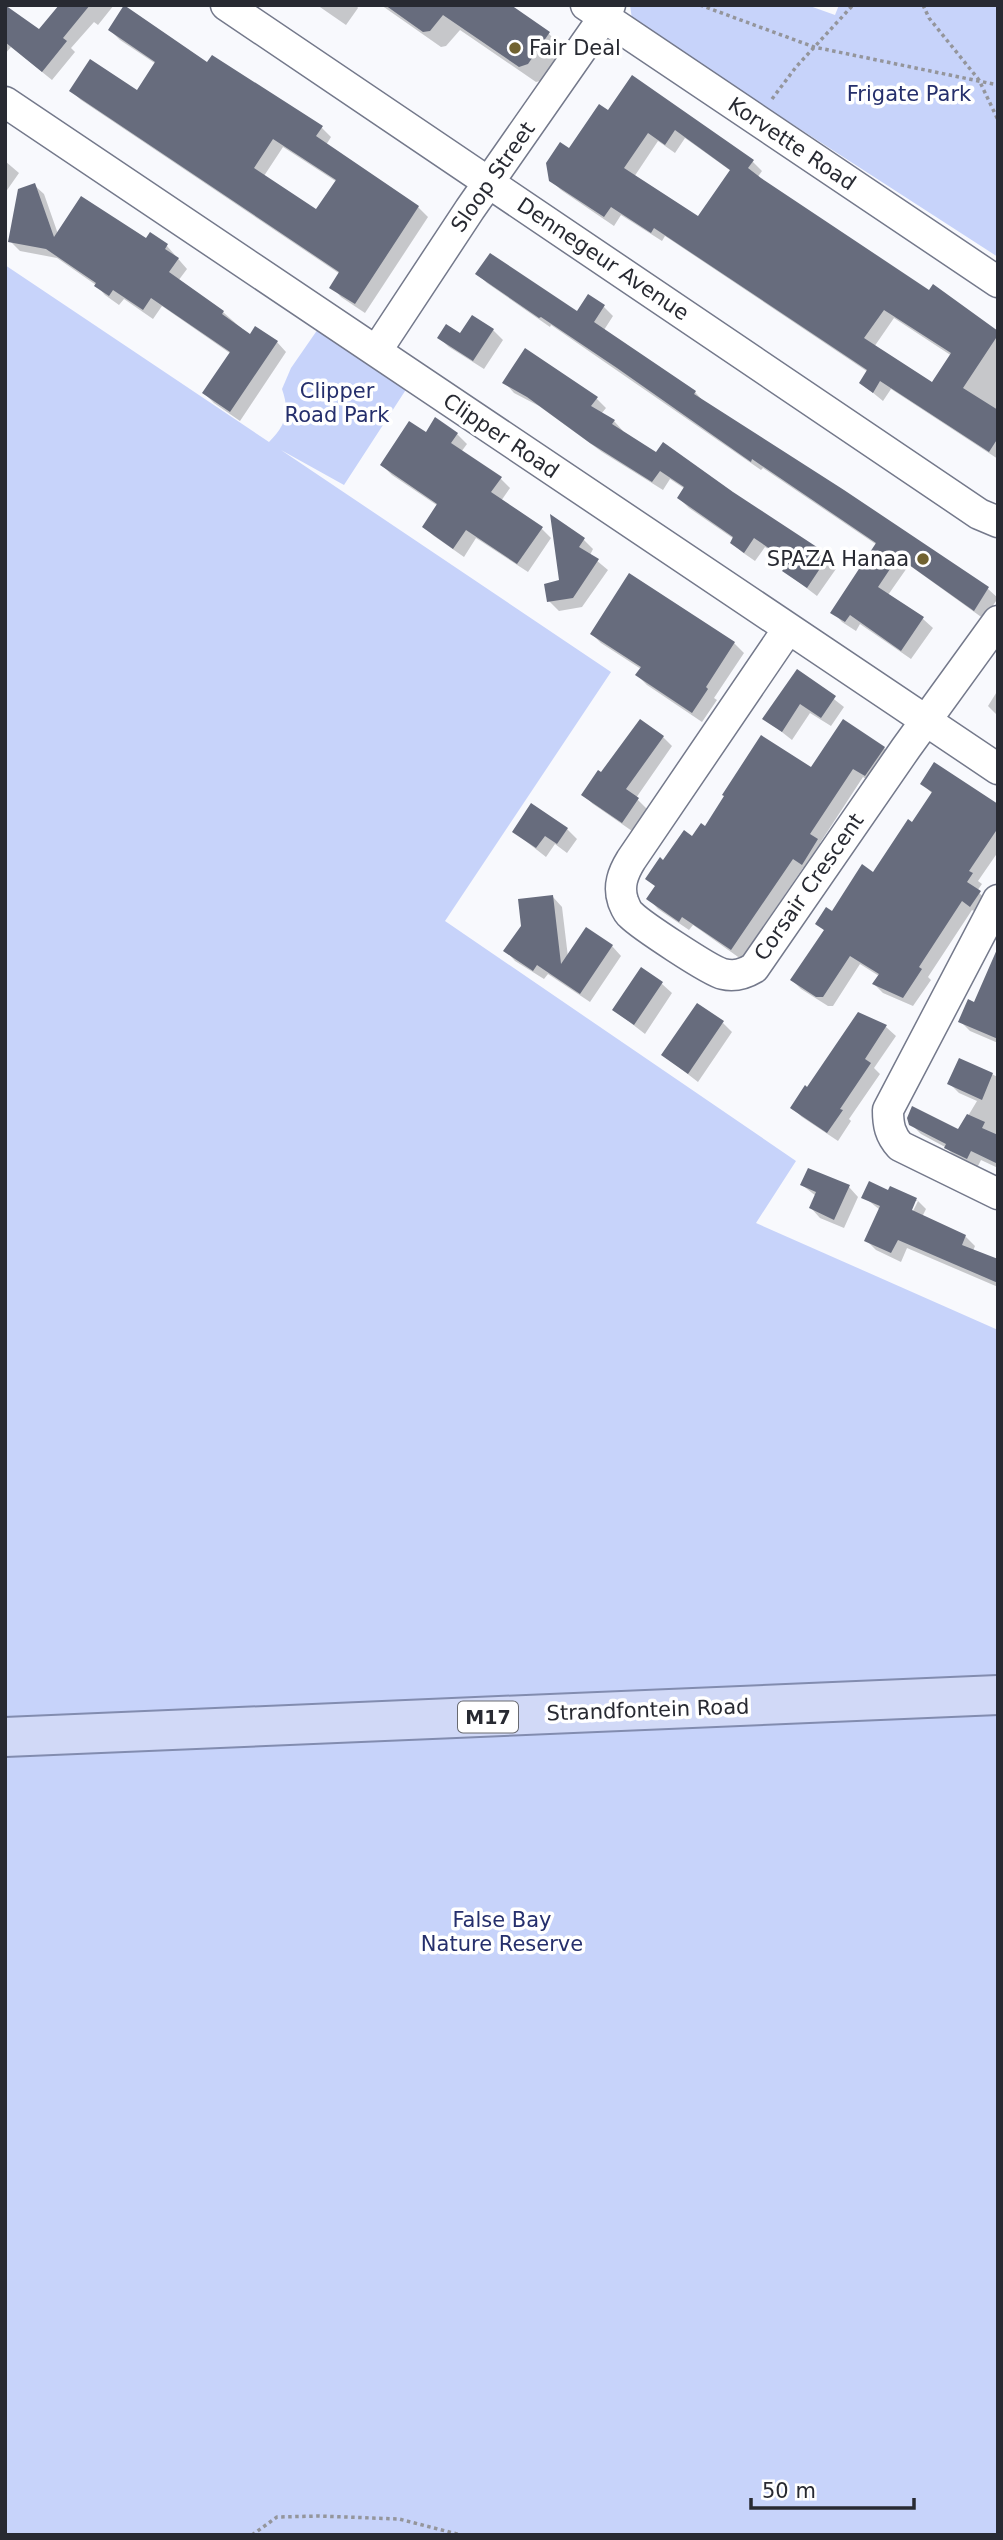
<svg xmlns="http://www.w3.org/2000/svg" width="1003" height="2540" font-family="'DejaVu Sans',sans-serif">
<rect width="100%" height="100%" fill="#f8f9fd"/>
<path fill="#c7d3fa" d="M630 5H807L835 15 839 5H998V257L642 27 632 19Z
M5 265 269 442C286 425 290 412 282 389L291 368 318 329 407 388 344 485 281 450 611 672 445 921 796 1161 756 1223 998 1330V2535H5Z"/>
<path fill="#0003" fill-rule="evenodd" d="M61 5H114L98 25 94 22 71 48 75 52 52 80 11 47 5 54V6L39 32Z
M317 5H356L358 8 346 25Z
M381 5H508L548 33 564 49 544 80 536 82 460 30 446 46 441 47Z
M110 30 322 128 331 137 326 145 418 207 428 217 365 313 341 297 332 287 340 274 81 100 71 91 138 92 156 64 120 40ZM283 147 337 182 317 211 264 176Z
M633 77 752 161 762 171 757 178 929 292 998 333V459L891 389 883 401 861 383 868 372 665 236 662 241 621 215 614 226 561 190 551 180 569 151 609 113ZM685 138 731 171 699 218 634 177 658 141 675 153ZM894 318 952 356 932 384 874 347Z
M5 161 19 173 5 193Z
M34 185 44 194 58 234 147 241 167 246 187 269 178 281 223 312 250 336 277 342 286 352 240 421 214 403 204 393 231 354 162 306 153 319 124 299 119 305 105 295 96 285 57 258 20 251 10 241Z
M478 274 577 313 604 307 613 316 604 330 695 392 704 402 988 589 998 598 984 619 909 565 888 595 923 619 933 628 911 659 860 624 856 631 842 622 833 612 877 545 763 468 761 470 551 325 550 327 487 283Z
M493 330 503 340 484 369 449 347 439 338Z
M505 383 596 398 606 408 601 414 614 421 623 431 622 433 656 455 732 493 828 556 838 566 817 596 784 571 789 563 765 547 755 561 742 552 732 542 734 539 689 508 679 498 685 489 670 479 663 490 602 452 539 406 514 393Z
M426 434H457L467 444 461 452 501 479 510 488 501 501 541 528 551 538 528 572 476 538 464 557 434 536 424 527 438 506 392 475 382 465Z
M553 518 584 540 593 549 590 555 608 570 582 607 559 611 549 601 561 582Z
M592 634 734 643 744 653 714 698 717 700 702 722 647 685 637 675 641 669 601 643Z
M798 671 844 707 831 726 810 713 792 740 764 718Z
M998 690V716L988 706Z
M663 737 672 746 636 798 647 809 632 831 593 804 583 795 602 774Z
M884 748 893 758 875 785 863 777 820 843 827 850 812 873 803 868 741 959 693 925 689 930 658 909 649 899 656 887 664 862 705 828 811 770Z
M922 784 998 806V852L978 881 982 884 977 891 989 902 981 915 972 910 928 977 931 980 913 1006 883 993 874 984 879 976 860 964 833 1006H828L801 989 792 980 825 931 818 924 874 874 933 794Z
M567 829 577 839 567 853 555 844 546 857 514 832Z
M553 897 562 907 568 957 612 946 621 956 590 1002 548 974 544 979 515 961 506 951Z
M998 956V1043L970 1031 960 1021 975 1004Z
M641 970 662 984 672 993 645 1034 614 1010Z
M859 1014 886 1027 896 1036 874 1068 880 1074 849 1119 851 1121 838 1141 802 1117 792 1108 808 1089Z
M723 1023 732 1032 698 1082 663 1055Z
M960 1060 998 1077V1168L981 1160 977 1168 956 1157 945 1147 921 1134 911 1124 959 1131 977 1101 959 1093 950 1084Z
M802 1185 849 1187 858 1197 844 1228 820 1218 811 1208 816 1196Z
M891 1188 918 1201H914L909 1219 918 1201 926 1209 922 1217 965 1236 975 1246 973 1251 998 1261V1287L907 1248 901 1262 876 1250 866 1240 880 1210 864 1197 889 1192Z"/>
<path fill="#676c7d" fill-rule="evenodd" d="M5 5 39 29 59 5H90L63 38 67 41 42 72 5 42Z
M124 5 207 62 212 55 323 126 316 136 419 206 355 304 329 288 339 272 69 91 90 59 137 90 155 62 108 30ZM273 139 336 180 316 209 254 168Z
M385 5H511L550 32 528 64 519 67 443 15 430 31 423 32Z
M632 75 754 160 748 168 761 178 929 290 933 284 998 331V335L963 388 998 410V438L989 452 880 381 873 393 859 383 867 370 654 228 651 233 611 207 604 217 549 181 546 163 560 142 569 148 599 104 608 110ZM675 130 730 170 698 216 624 168 648 133 665 145ZM884 310 951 353 932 382 864 338Z
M35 183 54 237 81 196 146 238 150 232 168 244 165 249 179 258 169 272 224 311 222 314 250 334 255 326 278 341 230 412 202 393 230 352 151 298 143 310 113 290 109 296 94 286 96 283 46 249 8 242 18 189Z
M490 253 577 311 588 294 605 305 594 322 696 391 694 394 844 490 989 587 974 611 898 557 878 587 924 617 901 651 850 615 845 622 830 613 876 543 752 459 751 462 617 368 541 317 539 318 475 274Z
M472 315 494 329 473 361 437 338 446 324 460 333Z
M525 348 598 397 591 406 615 420 612 424 656 452 663 442 733 492 829 555 807 588 782 571 789 562 754 538 744 553 730 543 733 537 677 498 684 487 660 471 652 482 590 443 527 397 502 383Z
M435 417 458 433 451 443 502 477 491 492 543 527 517 564 466 530 453 549 422 527 437 504 380 465 409 421 426 432Z
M550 514 585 538 579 547 599 559 573 598 547 602 544 584 559 580Z
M629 573 735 642 706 687 708 689 692 713 635 675 641 667 590 634Z
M797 669 836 696 821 718 800 704 782 732 762 719Z
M640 719 664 736 626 789 639 798 622 823 581 795 598 770 601 772Z
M843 719 885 747 865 776 853 769 810 834 818 839 802 865 793 859 731 950 682 917 679 922 646 899 655 886 645 879 660 857 663 860 684 830 692 836 701 823 705 826 724 796 722 795 761 735 811 767Z
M934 762 998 804V828L969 871 973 873 967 882 981 891 970 907 962 901 919 967 922 969 903 998 872 984 879 974 850 956 823 997H816L790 980 824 930 815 924 826 907 832 911 862 864 873 872 908 819 912 822 932 792 920 784Z
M531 803 568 828 557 844 545 836 536 848 512 832Z
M553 895 561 964 586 927 613 945 580 994 537 965 533 971 503 951 521 926 518 899Z
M998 947V1039L958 1022 968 999 974 1002Z
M641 967 663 982 634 1025 612 1010Z
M697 1003 724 1021 688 1074 661 1055Z
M858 1012 887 1025 865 1059 871 1063 840 1109 843 1110 827 1133 790 1108 805 1085 807 1087Z
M959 1058 993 1073 982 1100 947 1084Z
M912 1106 958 1129 967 1114 985 1122 982 1128 998 1135V1164L971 1151 967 1159 944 1148 946 1144 909 1125 907 1118Z
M808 1168 850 1185 834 1220 809 1208 816 1192 800 1185Z
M869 1181 888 1190 890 1186 917 1198 912 1210 966 1235 962 1245 998 1259V1283L898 1240 891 1253 864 1241 880 1206 861 1198Z"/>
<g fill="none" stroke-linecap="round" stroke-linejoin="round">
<g stroke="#74798b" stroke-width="33">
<path id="minor" d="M226 5 979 514 998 522
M586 5 998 282
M5 102 998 769
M377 350 470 209 604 17 610 5
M788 629 631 860C623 873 618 886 623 901 625 906 627 912 631 915 641 925 710 971 723 974 735 977 744 974 754 968L906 748 998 621
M998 900 888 1110C888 1125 890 1135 900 1146L998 1194"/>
</g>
<g stroke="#828caf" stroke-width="42">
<path id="major" d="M5 1737 998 1695"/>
</g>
<path stroke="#94959b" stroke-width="3.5" stroke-dasharray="3.5 3.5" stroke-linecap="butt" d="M700 5 814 47 998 85
M923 5 929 18 979 80 998 120
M772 99 796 67 853 5
M252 2535 277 2517 318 2516 399 2519 461 2535"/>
<use href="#minor" stroke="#fff" stroke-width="30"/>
<use href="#major" stroke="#d1d9f7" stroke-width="38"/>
</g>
<g fill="#716230" stroke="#fff" stroke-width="2.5">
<circle cx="515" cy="48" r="7"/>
<circle cx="923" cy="559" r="7"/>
</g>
<g text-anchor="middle" stroke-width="7" stroke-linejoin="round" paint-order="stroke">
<rect fill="#fff" stroke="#686a70" stroke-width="2" x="458" y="1701.5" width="60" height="31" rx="5"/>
<g font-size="19" font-weight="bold" fill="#282a32">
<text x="488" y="1724">M17</text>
</g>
<g font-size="21" fill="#282a32" stroke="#fff" text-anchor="start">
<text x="529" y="55">Fair Deal</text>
<text x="909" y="566" text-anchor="end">SPAZA Hanaa</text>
</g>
<g font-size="21" fill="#252f6c" stroke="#fff">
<text x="909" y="101">Frigate Park</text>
<text x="337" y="398">Clipper<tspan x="337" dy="24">Road Park</tspan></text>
<text x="502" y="1927">False Bay<tspan x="502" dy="24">Nature Reserve</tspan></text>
</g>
<g font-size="21" fill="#282a32" stroke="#fff">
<text transform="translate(792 144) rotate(34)" y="7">Korvette Road</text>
<text transform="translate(493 177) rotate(-55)" y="7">Sloop Street</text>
<text transform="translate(603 259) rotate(34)" y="7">Dennegeur Avenue</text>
<text transform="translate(501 436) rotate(34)" y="7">Clipper Road</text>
<text transform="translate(809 887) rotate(-55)" y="7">Corsair Crescent</text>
<text transform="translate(648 1710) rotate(-2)" y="7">Strandfontein Road</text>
</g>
</g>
<rect width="1003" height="2540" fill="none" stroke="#282a32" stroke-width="14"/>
<path d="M751 2498v10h163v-10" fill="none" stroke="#282a32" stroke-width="3.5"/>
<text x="762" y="2498" font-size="21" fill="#282a32" stroke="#ffffff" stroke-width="5" paint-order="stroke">50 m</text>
</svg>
